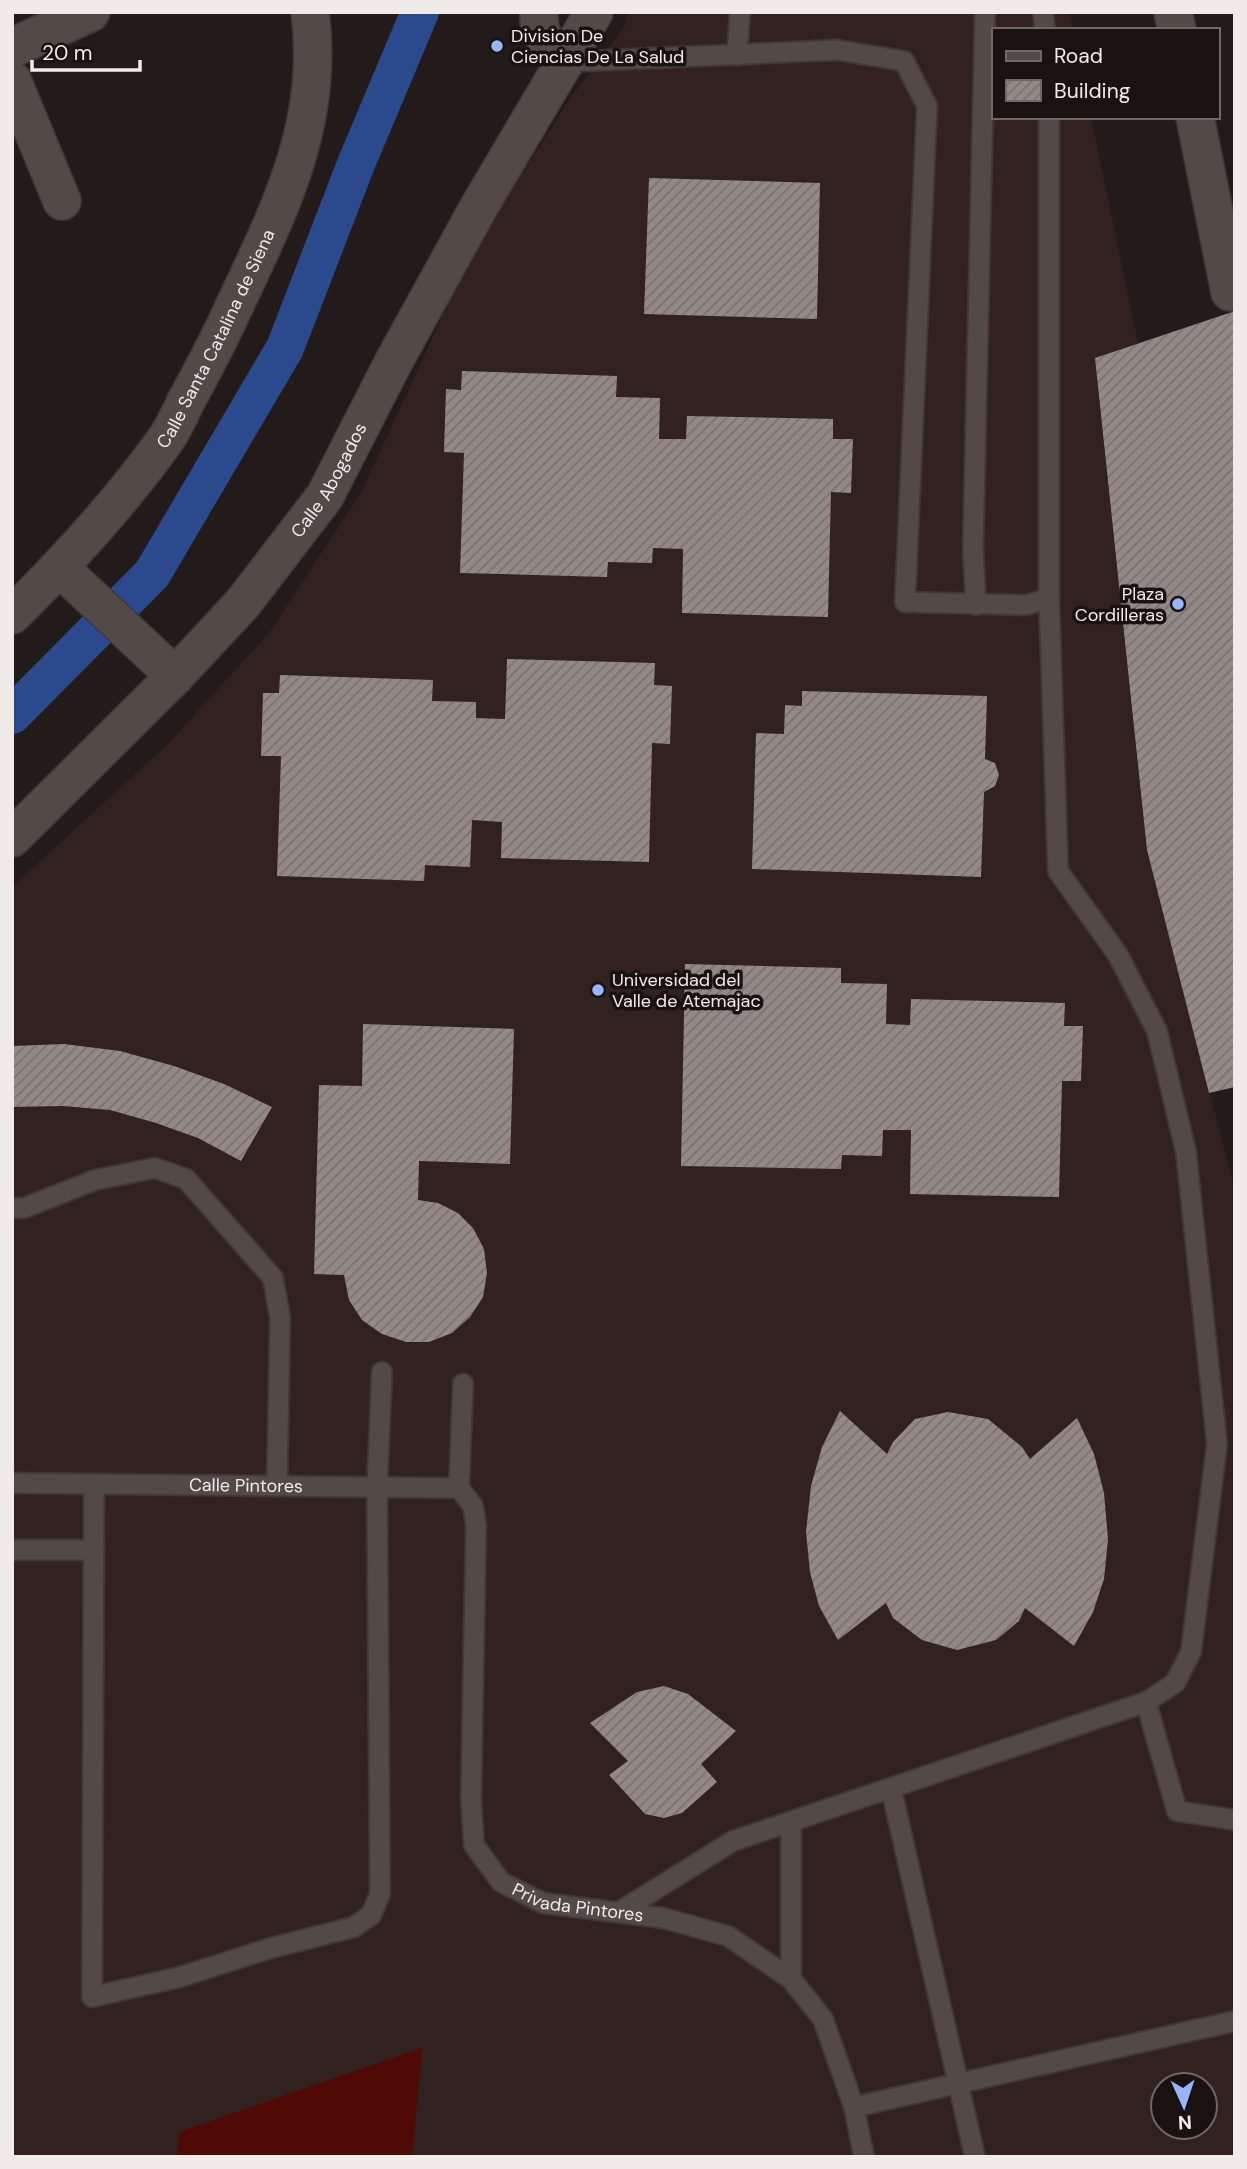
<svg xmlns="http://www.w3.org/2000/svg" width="1247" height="2169" font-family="'DM Sans',sans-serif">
<defs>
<pattern id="building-hatch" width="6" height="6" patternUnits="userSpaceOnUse" patternTransform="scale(1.75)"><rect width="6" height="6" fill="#938987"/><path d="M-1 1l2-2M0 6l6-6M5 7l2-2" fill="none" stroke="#797270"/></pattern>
</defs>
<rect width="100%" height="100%" fill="#231b1a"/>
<path fill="#312220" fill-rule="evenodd" d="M627 12H1070L1073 30H993V117H1091L1138 343 1095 358 1147 850 1235 1190V2157H12V887L168 744 269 633 361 493 471 254 569 100 625 26ZM1163 2085H1205V2127H1163Z"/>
<path fill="#4f0a05" d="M422 2048 412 2157H177L179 2132Z"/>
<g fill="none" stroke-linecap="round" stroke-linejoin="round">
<path stroke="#2b4a8e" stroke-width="38" d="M12 715 152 574 285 348 356 164 420 12"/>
</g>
<path fill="url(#building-hatch)" d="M649 178 820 183 817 319 644 314Z
M1235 311V1087L1209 1093 1147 850 1095 358Z
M462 371 617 376 616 397 660 398 659 439H686L687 416 833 419V439H853L851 493 831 492 828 617 682 613 683 549 653 548 652 563 608 562 607 577 460 573 464 453 444 452 446 389 461 390Z
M507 659 655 663 654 685 672 686 670 744 652 743 649 862 501 858 502 822 472 820 470 867 425 865 424 881 277 876 281 756H261L263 693H279L280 675 433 680 432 701 476 702V718L505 719Z
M802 691 987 696 985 759 995 763 999 775 995 786 984 792 981 877 752 869 756 733 784 734 785 705 802 706Z
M685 964 841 968V983L887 984 886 1024 910 1025 911 999 1065 1003 1064 1026H1083L1081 1081H1062L1059 1197 910 1194 911 1130H883L882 1156 842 1155 841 1169 681 1166Z
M363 1024 514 1029 510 1164 419 1161 418 1200 438 1203 458 1213 473 1228 484 1249 487 1273 483 1297 470 1317 452 1333 429 1342H406L382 1334 362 1320 349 1300 344 1275 314 1274 319 1085 362 1086Z
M64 1044 120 1051 174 1066 224 1084 272 1107 241 1161 198 1138 156 1123 110 1110 63 1106 12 1107V1046Z
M840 1411 887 1454 893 1442 915 1419 948 1412 988 1419 1022 1447 1030 1459 1077 1418 1094 1454 1104 1493 1108 1539 1104 1579 1093 1612 1074 1646 1025 1608 1019 1621 996 1640 957 1650 922 1640 893 1618 886 1603 838 1640 819 1606 810 1572 806 1532 811 1486 822 1447Z
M664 1686 688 1694 736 1731 701 1764 717 1782 682 1813 664 1818 645 1814 609 1775 628 1761 590 1723 637 1692Z"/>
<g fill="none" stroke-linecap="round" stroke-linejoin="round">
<g stroke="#3e3837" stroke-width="23">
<g id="service">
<path d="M1043 12 1045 30"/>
<path d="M737 55 740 12"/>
<path d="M565 62 837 50 904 61 927 106 905 602 1026 605 1049 598V117"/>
<path d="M976 605 973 550 985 12"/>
<path d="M12 1208H24L95 1180 155 1168 186 1179 273 1278 280 1318 277 1486"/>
<path id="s1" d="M12 1483 459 1488 473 1506 476 1525 471 1799 474 1845 501 1882 543 1903 663 1918 728 1936 791 1979 823 2019 854 2107 864 2157"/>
<path d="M94 1484 92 1997 180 1977 271 1948 354 1927 371 1915 380 1894 377 1487 382 1372"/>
<path d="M459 1488 463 1384"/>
<path d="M12 1550H94"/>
<path d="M1146 1702 1177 1811 1235 1820"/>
<path d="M891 1788 975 2157"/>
<path d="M619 1912 733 1841 1146 1702 1175 1683 1191 1652 1217 1444 1186 1152 1157 1031 1118 955 1058 871 1049 598"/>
<path d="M791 1979V1822"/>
<path d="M854 2107 1235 2021"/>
</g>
</g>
<g stroke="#3e3837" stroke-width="40">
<g id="minor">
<path d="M539 12C538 35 547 48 565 62"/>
<path d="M1173 12 1177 30"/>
<path d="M12 80 62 201"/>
<path d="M1195 117 1230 292"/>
<path d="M60 568 175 676"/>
<path id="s2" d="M12 615C68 560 120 503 166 439 174 427 180 414 186 401 202 372 218 342 232 311 278 213 325 124 310 12"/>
<path id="s3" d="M12 838 175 676 243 603 325 496 394 361 480 205 594 12"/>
</g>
</g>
<g stroke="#3e3837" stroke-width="42">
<path id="tertiary" d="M12 48 90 12"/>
</g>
<use href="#service" stroke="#534a48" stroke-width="19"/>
<use href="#minor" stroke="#534a48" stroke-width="37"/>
<use href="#tertiary" stroke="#534a48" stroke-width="38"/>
</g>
<g fill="#94b7fd" stroke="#1a1211" stroke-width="2.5">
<circle cx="497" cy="46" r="7"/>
<circle cx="1178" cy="604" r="7"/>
<circle cx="598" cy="990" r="7"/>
</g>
<g text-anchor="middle" stroke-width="7" stroke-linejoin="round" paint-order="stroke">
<g font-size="18" fill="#f0eae9" stroke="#1a1211" text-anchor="start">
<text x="511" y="42">Division De<tspan x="511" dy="21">Ciencias De La Salud</tspan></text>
<text x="1164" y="600" text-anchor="end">Plaza<tspan x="1164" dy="21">Cordilleras</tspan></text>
<text x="612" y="986">Universidad del<tspan x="612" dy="21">Valle de Atemajac</tspan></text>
</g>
<g font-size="18" fill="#f0eae9" stroke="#1a1211">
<text dy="6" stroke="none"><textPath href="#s2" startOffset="346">Calle Santa Catalina de Siena</textPath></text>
<text dy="6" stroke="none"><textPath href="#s3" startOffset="480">Calle Abogados</textPath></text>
<text dy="6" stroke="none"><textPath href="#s1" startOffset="234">Calle Pintores</textPath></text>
<text dy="6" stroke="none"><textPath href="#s1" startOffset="936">Privada Pintores</textPath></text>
</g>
</g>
<rect width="1247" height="2169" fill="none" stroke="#f0eae9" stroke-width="28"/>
<rect x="992" y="28" width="228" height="91" fill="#1a1211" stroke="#706867" stroke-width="2"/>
<rect x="1006" y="51" width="35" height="10" fill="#534a48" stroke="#706867" stroke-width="2"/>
<text x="1054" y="63" font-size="21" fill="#f0eae9">Road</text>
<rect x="1006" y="80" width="35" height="21" fill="url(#building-hatch)" stroke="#706867" stroke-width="2"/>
<text x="1054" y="98" font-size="21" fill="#f0eae9">Building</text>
<g transform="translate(1184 2106) rotate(177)"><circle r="33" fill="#1a1211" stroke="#706867" stroke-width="2"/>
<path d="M0-5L12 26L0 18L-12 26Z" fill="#94b7fd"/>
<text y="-10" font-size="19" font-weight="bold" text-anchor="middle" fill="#f0eae9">N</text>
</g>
<path d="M32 60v10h108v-10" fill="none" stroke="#f0eae9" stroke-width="3.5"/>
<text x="42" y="60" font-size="21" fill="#f0eae9" stroke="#1a1211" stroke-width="5" paint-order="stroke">20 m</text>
</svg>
